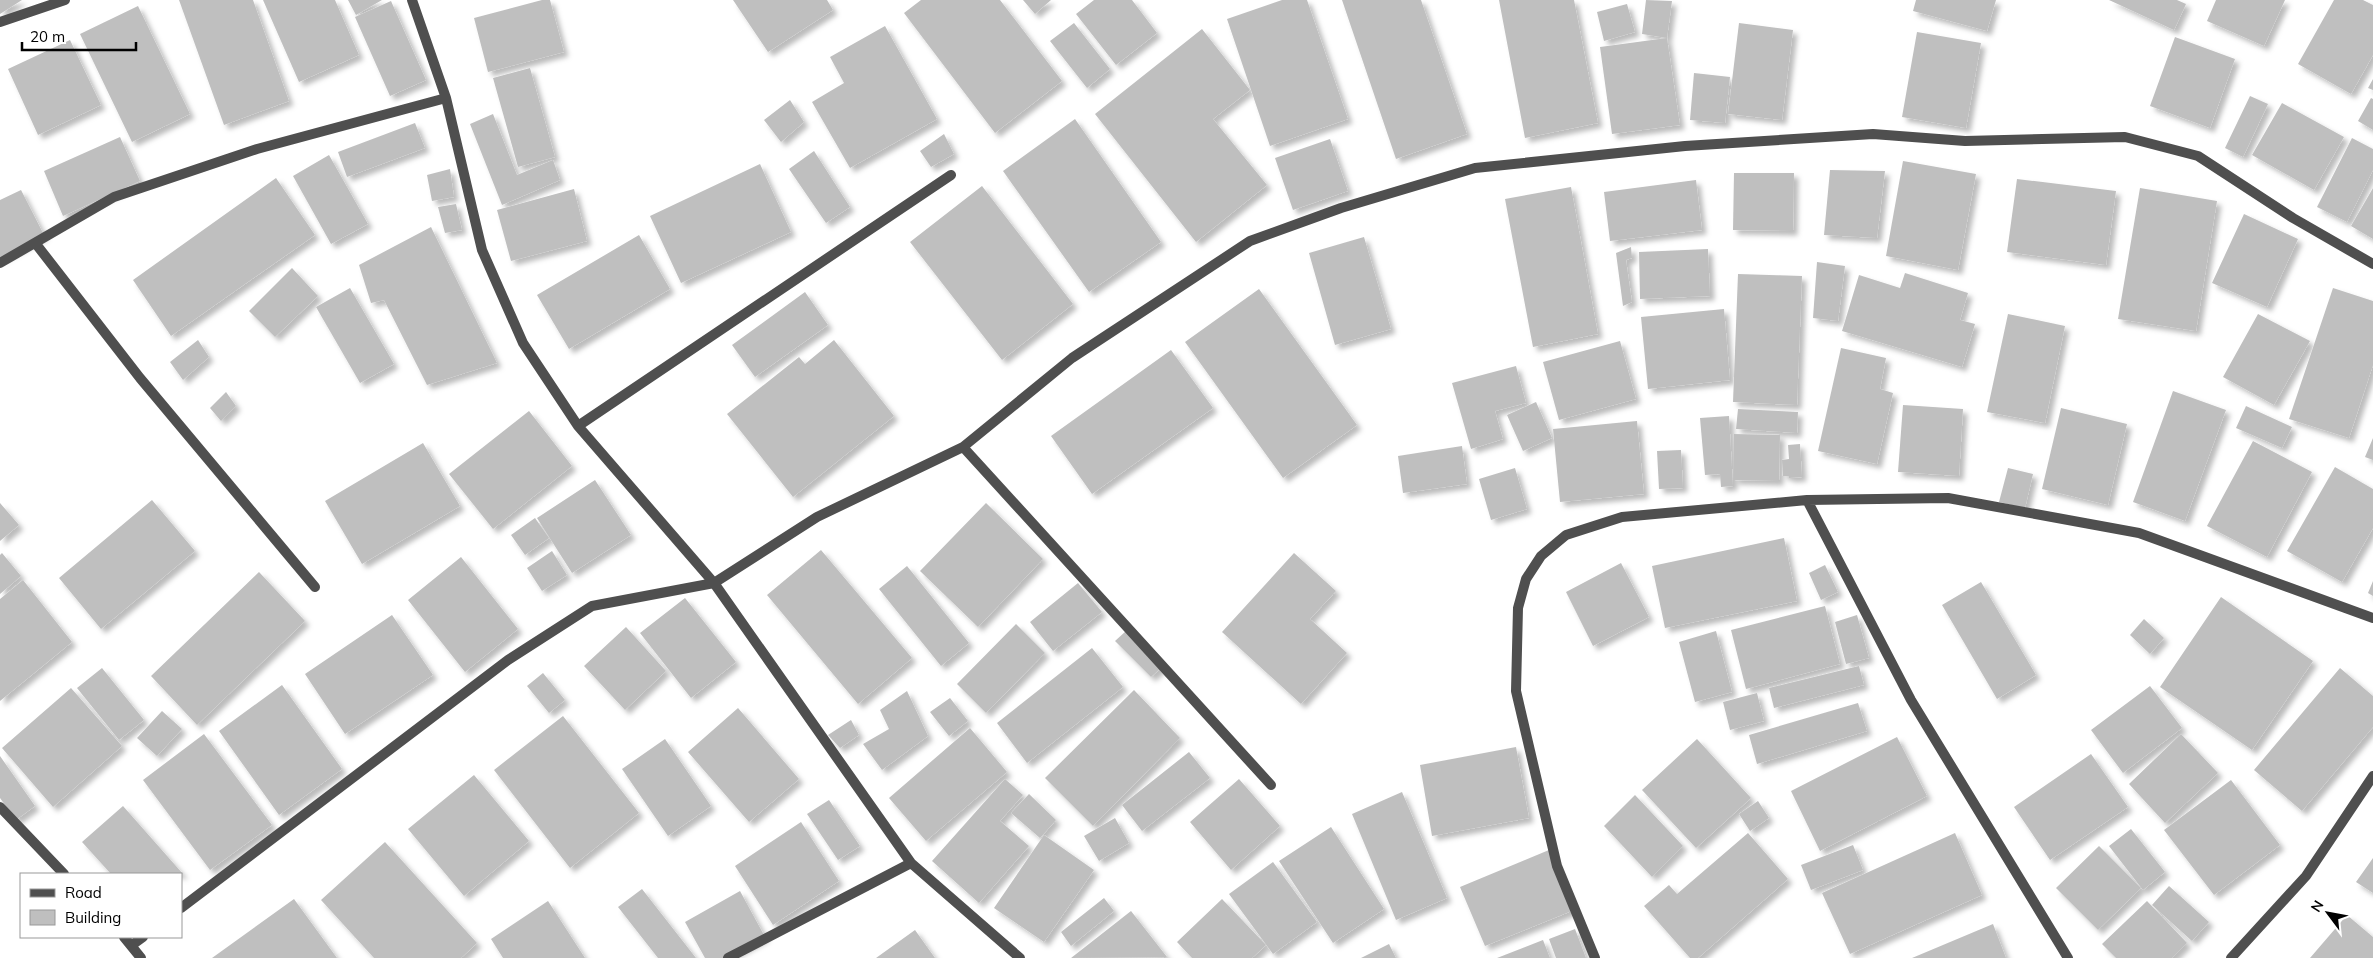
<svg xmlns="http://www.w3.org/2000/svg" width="2373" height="958" font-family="Mulish,sans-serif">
<defs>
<filter id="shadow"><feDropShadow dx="4.5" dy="4.5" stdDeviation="2.5" flood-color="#0004"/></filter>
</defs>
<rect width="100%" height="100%" fill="#fff"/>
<path fill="#bfbfbf" filter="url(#shadow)" d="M0 0H22L0 14Z
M179 0H253L289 101 224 125Z
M263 0H335L359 55 299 82Z
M348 0H382L356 15Z
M542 0H550L564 52 488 72 474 18Z
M733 0H827L833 10 768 52Z
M921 0H1000L1062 81 995 133 904 13Z
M1023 0H1051L1035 14Z
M1094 0H1132L1157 33 1116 65 1076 14Z
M1282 0H1307L1348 119 1270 146 1227 19Z
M1342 0H1421L1467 134 1396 159Z
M1499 0H1574L1598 123 1525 138Z
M1646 0 1672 1 1667 38 1642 34Z
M1916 0H1996L1987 31 1913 11Z
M2109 0H2177L2186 4 2174 30Z
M2216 0H2285L2264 46 2207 21Z
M2334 0H2363L2373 5V55L2351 94 2298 64Z
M391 1 426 80 390 96 355 17Z
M1627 4 1635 32 1604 41 1597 12Z
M138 6 190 114 132 142 80 34Z
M1074 23 1110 69 1087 88 1050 41Z
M1739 23 1793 30 1782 120 1728 114Z
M885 26 937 119 850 168 812 102 844 83 830 57Z
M1202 29 1250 90 1213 119 1267 185 1196 242 1095 114Z
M1917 32 1981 43 1966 128 1902 117Z
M2175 37 2235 59 2210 128 2150 106Z
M1667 38 1680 125 1612 134 1600 47Z
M70 40 101 105 38 135 8 69Z
M530 68 555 157 518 167 493 78Z
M1694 73 1730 77 1725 123 1690 120Z
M2373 79V90L2368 88Z
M2250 96 2268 104 2243 157 2225 148Z
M2371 98 2373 99V130L2358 121Z
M790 100 804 122 781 142 764 120Z
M2282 103 2344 137 2314 190 2252 155Z
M493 114 517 175 553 160 560 180 502 205 470 124Z
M1075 119 1161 242 1089 292 1003 171Z
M415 123 425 148 347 177 338 152Z
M944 134 954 154 931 167 920 151Z
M120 137 140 181 63 216 44 171Z
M2352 138 2373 149V170L2347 222 2317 207Z
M1330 139 1348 191 1293 210 1275 158Z
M814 151 850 207 826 223 789 169Z
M329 155 368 224 331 244 293 176Z
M1903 161 1976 174 1958 270 1886 256Z
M760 164 791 232 681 283 650 216Z
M450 169 454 197 432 201 427 175Z
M1830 170 1885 171 1877 238 1824 235Z
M1734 173H1794L1793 231 1733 230Z
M276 178 315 235 171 336 133 280Z
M2017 179 2116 191 2106 265 2007 252Z
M1696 180 1702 230 1610 241 1604 192Z
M982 186 1073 304 1002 360 910 242Z
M1571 187 1598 334 1533 347 1505 199Z
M2140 188 2217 201 2196 331 2118 319Z
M2373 188V239L2351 226Z
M574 189 587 241 511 261 497 210Z
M21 190 44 235 0 258V200Z
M456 204 462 230 445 233 438 207Z
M2244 214 2298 239 2267 307 2212 283Z
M431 227 497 363 427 385 384 300 371 303 359 265Z
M639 235 670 289 569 349 537 295Z
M1364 237 1391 329 1335 345 1309 253Z
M1631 247 1632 258 1626 260 1632 302 1623 306 1616 253Z
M1708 249 1710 296 1640 299 1639 252Z
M1817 262 1845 266 1838 321 1813 318Z
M292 268 318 296 275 337 249 311Z
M1905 273 1968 293 1960 320 1975 324 1962 367 1842 331 1859 275 1900 288Z
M1738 274 1802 276 1797 405 1733 402Z
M350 288 394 364 360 383 316 307Z
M2333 288 2373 301V365L2349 438 2289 419Z
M1259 289 1357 425 1283 478 1185 342Z
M805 292 828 325 755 377 732 345Z
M1724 309 1730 380 1648 389 1641 317Z
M2008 314 2065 326 2045 423 1987 412Z
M2258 314 2310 341 2274 405 2223 377Z
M198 340 209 357 183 380 170 362Z
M834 340 894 416 793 497 727 414 799 357 805 364Z
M1620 341 1636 399 1559 420 1543 362Z
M1841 348 1886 358 1880 389 1893 393 1877 464 1818 451Z
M1171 350 1213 408 1092 494 1051 436Z
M1516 366 1526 403 1495 411 1503 439 1471 449 1452 383Z
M2173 391 2226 410 2185 521 2133 502Z
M226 392 236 406 221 421 210 408Z
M1536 402 1552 438 1523 451 1507 415Z
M1903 405 1963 409 1959 476 1898 472Z
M2246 406 2292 427 2282 448 2236 428Z
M2061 408 2127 424 2108 505 2042 489Z
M1738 409 1798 412 1797 433 1736 429Z
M529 411 572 466 493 529 449 474Z
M1729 416 1733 486 1721 487 1720 474 1705 475 1700 418Z
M1637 421 1644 494 1560 502 1553 429Z
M1734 434 1780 435 1779 481 1734 480Z
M2373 438V460L2365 457Z
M2253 441 2312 472 2267 557 2207 526Z
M423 443 460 506 362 564 325 501Z
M1800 444 1802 477 1789 478V476H1783L1782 460 1789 459 1788 445Z
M1462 446 1467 484 1403 493 1398 456Z
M1681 450 1683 488 1659 489 1657 451Z
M2335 467 2373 489V528L2342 582 2287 551Z
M1515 468 1527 509 1491 520 1479 479Z
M2008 468 2033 474 2025 508 1999 502Z
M595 480 631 535 572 573 537 518Z
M152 500 195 551 101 629 59 578Z
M0 503 19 525 0 541Z
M986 503 1043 559 978 627 920 571Z
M535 518 549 538 525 555 511 535Z
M1784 538 1797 601 1665 628 1652 566Z
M821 550 912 658 858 704 767 595Z
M552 551 567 575 542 591 527 568Z
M2 553 21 576 0 594V555Z
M1294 553 1336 591 1310 619 1347 653 1301 704 1222 632Z
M461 557 518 629 465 672 408 600Z
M1621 563 1649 617 1593 646 1566 592Z
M1825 565 1838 592 1821 600 1809 573Z
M907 566 969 643 941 666 879 589Z
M259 572 305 621 197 725 151 676Z
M23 580 72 642 0 701V599Z
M2373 581V596L2368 593Z
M1981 582 2036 675 1997 699 1942 605Z
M1078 583 1102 612 1053 651 1030 622Z
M2221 597 2313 661 2252 750 2160 687Z
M685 598 736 662 691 698 640 633Z
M1825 606 1840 664 1746 689 1731 630Z
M392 615 433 675 345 734 305 674Z
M1857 615 1869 658 1846 664 1835 622Z
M2144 619 2164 638 2150 654 2130 635Z
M1016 624 1045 653 986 713 957 684Z
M626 627 666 671 625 710 584 666Z
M1126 631 1163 666 1151 677 1115 641Z
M1716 631 1732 692 1695 702 1679 642Z
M1092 648 1123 687 1027 763 997 723Z
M1859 666 1864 685 1774 708 1769 688Z
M102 668 144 720 119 740 77 688Z
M2340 668 2373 696V727L2302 811 2254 770Z
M543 673 565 700 549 713 527 686Z
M282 685 342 769 279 815 219 731Z
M2150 686 2182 728 2123 773 2091 730Z
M71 688 122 746 53 807 2 748Z
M1134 690 1180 738 1093 826 1045 778Z
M907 691 928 736 882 770 863 744 889 729 880 710Z
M1757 693 1764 721 1730 730 1723 702Z
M950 698 968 721 949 736 930 712Z
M1858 703 1867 731 1757 764 1749 735Z
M738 708 799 779 749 822 688 752Z
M162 711 182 729 157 756 137 738Z
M563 716 639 813 570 868 494 770Z
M851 720 859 735 840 748 828 735Z
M970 728 1007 772 926 841 889 798Z
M204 734 272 825 210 870 143 780Z
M2181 734 2218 773 2165 823 2129 784Z
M1897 737 1927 796 1820 851 1791 791Z
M665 739 711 806 668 836 622 769Z
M1697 739 1751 798 1696 848 1642 790Z
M1516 747 1529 818 1432 836 1420 765Z
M1189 752 1210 778 1142 831 1122 805Z
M2091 754 2128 807 2050 860 2014 807Z
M0 756 35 806 16 820 0 798Z
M474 775 529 841 464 896 408 829Z
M1005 779 1023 795 1000 821 1029 846 979 903 932 861Z
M1239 779 1280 826 1231 870 1190 822Z
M2231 780 2280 845 2214 895 2164 830Z
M1402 792 1447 898 1396 920 1352 814Z
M1029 794 1056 820 1040 838 1011 813Z
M1635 795 1683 846 1652 877 1604 826Z
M829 800 860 846 838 860 807 814Z
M1758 801 1769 818 1750 831 1739 814Z
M123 806 183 874 181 876V874H111L82 842Z
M1115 818 1129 843 1099 861 1084 836Z
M801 822 839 881 773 925 735 866Z
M1331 827 1384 909 1333 943 1279 861Z
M2131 829 2165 872 2143 890 2109 846Z
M1748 833 1788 879 1698 958H1690L1644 906 1669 885 1677 894Z
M1955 833 1982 895 1850 954 1822 893Z
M1044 835 1094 870 1044 942 994 908Z
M385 842 477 943 461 958H374L321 900Z
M1853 845 1863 870 1811 890 1801 865Z
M2099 846 2141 888 2098 930 2056 888Z
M1549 850 1574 910 1485 946 1460 887Z
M2373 858V893L2356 882Z
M1273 862 1317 922 1273 954 1229 894Z
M2169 886 2209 922 2192 941 2152 905Z
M642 889 696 958H658L618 907Z
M740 891 765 937 727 958H705L685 922Z
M1104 898 1114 911 1071 946 1061 932Z
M294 899 337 958H212Z
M1222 899 1266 945 1252 958H1192L1177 942Z
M548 901 585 958H503L491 939Z
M2147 901 2187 943 2172 958H2116L2102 944Z
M1131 911 1167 957 1071 958Z
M2347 915 2373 937V958H2310Z
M1993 924 2006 958H1912Z
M1575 929 1586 958H1556L1549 939Z
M915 930 935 958H876Z
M1543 940 1550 958H1497Z
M1389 944 1396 958H1361Z"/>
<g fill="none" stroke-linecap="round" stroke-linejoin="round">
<path stroke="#4f4f4f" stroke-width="10" d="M412 0 446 98 482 250 523 343 578 426 714 583 911 863 1020 958
M0 22 65 0
M36 244 140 378 315 587
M0 263 114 197 257 149 446 98
M578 426 951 175
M963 447 1271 785
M1807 500 1911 700 2068 958
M0 807 64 874
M181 908 508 660 592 606 714 583 817 517 963 447 1072 358 1250 241 1341 208 1475 168 1685 146 1873 134 1965 141 2125 137 2198 156 2293 218 2373 264
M124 937 141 958
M132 945 143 937
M728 958 911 863
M1595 958 1557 866 1516 691 1518 608 1526 579 1541 556 1566 535 1622 517 1807 500 1948 498 2139 533 2373 618
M2231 958 2306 876 2373 776"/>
</g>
<rect x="20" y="873" width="162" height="65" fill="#ffffff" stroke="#999999"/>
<rect x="30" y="889" width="25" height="8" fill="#4f4f4f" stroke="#999999"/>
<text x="65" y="898" font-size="15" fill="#000000">Road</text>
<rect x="30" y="910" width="25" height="15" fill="#bfbfbf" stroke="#999999"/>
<text x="65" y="923" font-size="15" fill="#000000">Building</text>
<g transform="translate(2328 913) rotate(302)" stroke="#ffffff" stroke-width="4" paint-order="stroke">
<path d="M0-4L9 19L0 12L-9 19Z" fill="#000000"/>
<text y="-8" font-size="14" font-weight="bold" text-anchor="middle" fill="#000000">N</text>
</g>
<path d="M22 42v8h114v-8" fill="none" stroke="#000000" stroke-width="2.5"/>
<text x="30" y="42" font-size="15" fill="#000000" stroke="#ffffff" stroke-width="4" paint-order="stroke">20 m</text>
</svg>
